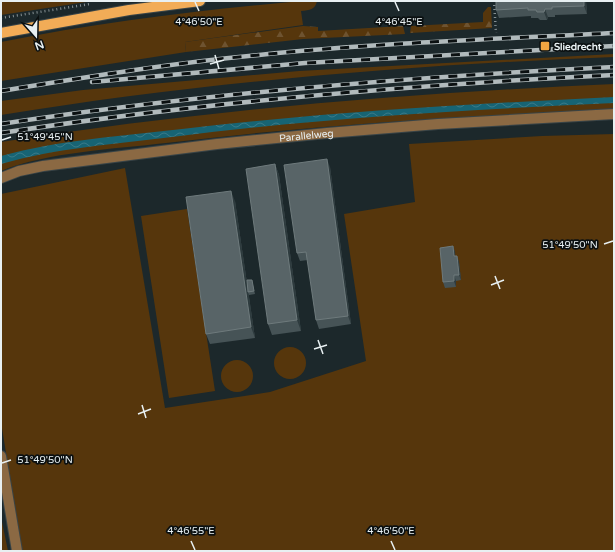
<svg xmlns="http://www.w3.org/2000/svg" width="615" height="552" font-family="'Varela Round',sans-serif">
<defs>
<pattern id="forest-firs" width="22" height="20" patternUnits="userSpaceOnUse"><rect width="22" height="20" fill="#56360c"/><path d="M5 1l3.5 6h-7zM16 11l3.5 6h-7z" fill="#6e5330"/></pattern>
<pattern id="water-waves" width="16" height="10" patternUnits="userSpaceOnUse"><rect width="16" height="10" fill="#176474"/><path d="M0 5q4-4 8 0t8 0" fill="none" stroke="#397a88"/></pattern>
</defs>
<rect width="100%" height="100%" fill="#1c282b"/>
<path fill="#56360c" d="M1 1H93L1 15Z
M301 1H317C315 10 310 10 301 11L303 25 185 42 186 52 1 81V42C99 22 201 10 301 1Z
M614 54V57C409 65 204 82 1 115V101L83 90 299 71Z
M614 84V110C464 116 314 125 166 143 114 149 48 152 1 171V142C204 110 408 93 614 84Z
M614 134V551H22L1 422V194L125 168 165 408 270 392 366 361 344 214 415 202 409 144 542 136Z
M187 209 215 391 169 398 141 216Z
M274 363a16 16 0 1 1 32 0a16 16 0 1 1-32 0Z
M221 376a16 16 0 1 1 32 0a16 16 0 1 1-32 0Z
M1 515V517L8 551H1Z"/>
<path fill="url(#forest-firs)" d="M488 7H491L492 28 410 33 411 26 483 22V13Z
M303 26 318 27V31L403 26 405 34 303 39 186 52 185 42Z"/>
<path fill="url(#water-waves)" d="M614 97V103C467 110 319 118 172 137 115 144 56 148 1 164V156C59 140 121 136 182 129 325 112 470 104 614 97Z"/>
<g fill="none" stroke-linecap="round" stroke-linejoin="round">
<g stroke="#394447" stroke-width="12">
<g id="minor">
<path id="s1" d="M1 178 19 171 43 166 217 144 327 133 438 124 614 114"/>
<path d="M1 456 17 551"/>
</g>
</g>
<g stroke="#394447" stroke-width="12">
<path id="major" d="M1 33 129 10 200 1"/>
</g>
<path stroke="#869093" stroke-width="2.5" stroke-dasharray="1 3" stroke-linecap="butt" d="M494 1 496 33
M1 18 90 4"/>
<use href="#minor" stroke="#8b6943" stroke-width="10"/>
<use href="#major" stroke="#f2ac57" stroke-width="10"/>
<g stroke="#b1babc" stroke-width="4.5">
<path id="rail" d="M92 82 305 63 614 46
M1 91C87 77 172 63 259 55 377 43 496 39 614 33
M1 124C204 93 409 77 614 67
M1 133C204 102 409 85 614 75"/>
</g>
<use href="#rail" stroke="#0b1011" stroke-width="3" stroke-dasharray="9" stroke-linecap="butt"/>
</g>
<path fill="#465356" d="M496 1H586L587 14 555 15V17H548L547 20H540L538 18H531V16L499 18 496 10Z
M275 164 279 175 301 331 272 335 268 324Z
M330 167 351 324 319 329 316 320 308 260 300 261 297 253Z
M235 201 255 338 210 344 206 334Z
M453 246 455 252V256H457L459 262 461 280 456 281V287L445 288 443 282Z
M252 280 255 294 249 295 248 292Z"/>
<path fill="#2e3b3e" d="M584 1H586L587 14 584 6Z
M545 9 548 17 547 20 544 12Z
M327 159 330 167 351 324 348 316Z
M275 164 279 175 301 331 297 320Z
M231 191 235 201 255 338 251 327Z
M453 246 455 252 456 262 454 256Z
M457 256 459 262 461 280 459 275Z
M454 275 456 281V287L454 281Z"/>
<path fill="#586467" stroke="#6e7a7c" d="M496 1H584V6L552 7V9H545L544 12H537L536 10H528V8L496 10Z
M327 159 348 316 316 320 306 252 297 253 284 165Z
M275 164 297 320 268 324 246 169Z
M231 191 251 327 206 334 186 197Z
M453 246 454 256H457L459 275H454V281L443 282 440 248Z
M247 280H252L254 291 248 292Z"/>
<path fill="none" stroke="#e8f0f2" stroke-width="1.5" d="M195 2 199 11M395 2 399 11M215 55 219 69M210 64 224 60M2 140 11 137M604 244 613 241M495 276 500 289M491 285 504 280M318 340 323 354M314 349 327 345M142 405 146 418M138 414 151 409M2 463 11 460M191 541 195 550M391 541 395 550"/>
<rect fill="#f2a541" stroke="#0b1011" stroke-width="1.5" x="540" y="41" width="10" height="10" rx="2"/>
<g text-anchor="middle" stroke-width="3.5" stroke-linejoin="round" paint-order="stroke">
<g font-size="10" font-weight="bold" fill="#e8f0f2" stroke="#0b1011" text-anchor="start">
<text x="554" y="50">Sliedrecht</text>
</g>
<g font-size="10" fill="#e8f0f2" stroke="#0b1011">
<text dy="4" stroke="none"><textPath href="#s1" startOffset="309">Parallelweg</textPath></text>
</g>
</g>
<g font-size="10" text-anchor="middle" fill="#e8f0f2" stroke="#0b1011" stroke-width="3.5" stroke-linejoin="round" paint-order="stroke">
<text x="199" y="25">4°46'50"E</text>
<text x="399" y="25">4°46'45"E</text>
<text x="45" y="140">51°49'45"N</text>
<text x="570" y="248">51°49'50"N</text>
<text x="45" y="463">51°49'50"N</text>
<text x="191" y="534">4°46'55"E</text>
<text x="391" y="534">4°46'50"E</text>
</g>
<rect width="615" height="552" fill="none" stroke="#e8f0f2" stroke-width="4"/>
<g transform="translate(36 36) rotate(160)" stroke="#0b1011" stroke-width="3" paint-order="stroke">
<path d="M0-3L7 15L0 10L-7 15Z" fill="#e8f0f2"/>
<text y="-6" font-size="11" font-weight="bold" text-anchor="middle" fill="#e8f0f2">N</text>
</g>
</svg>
